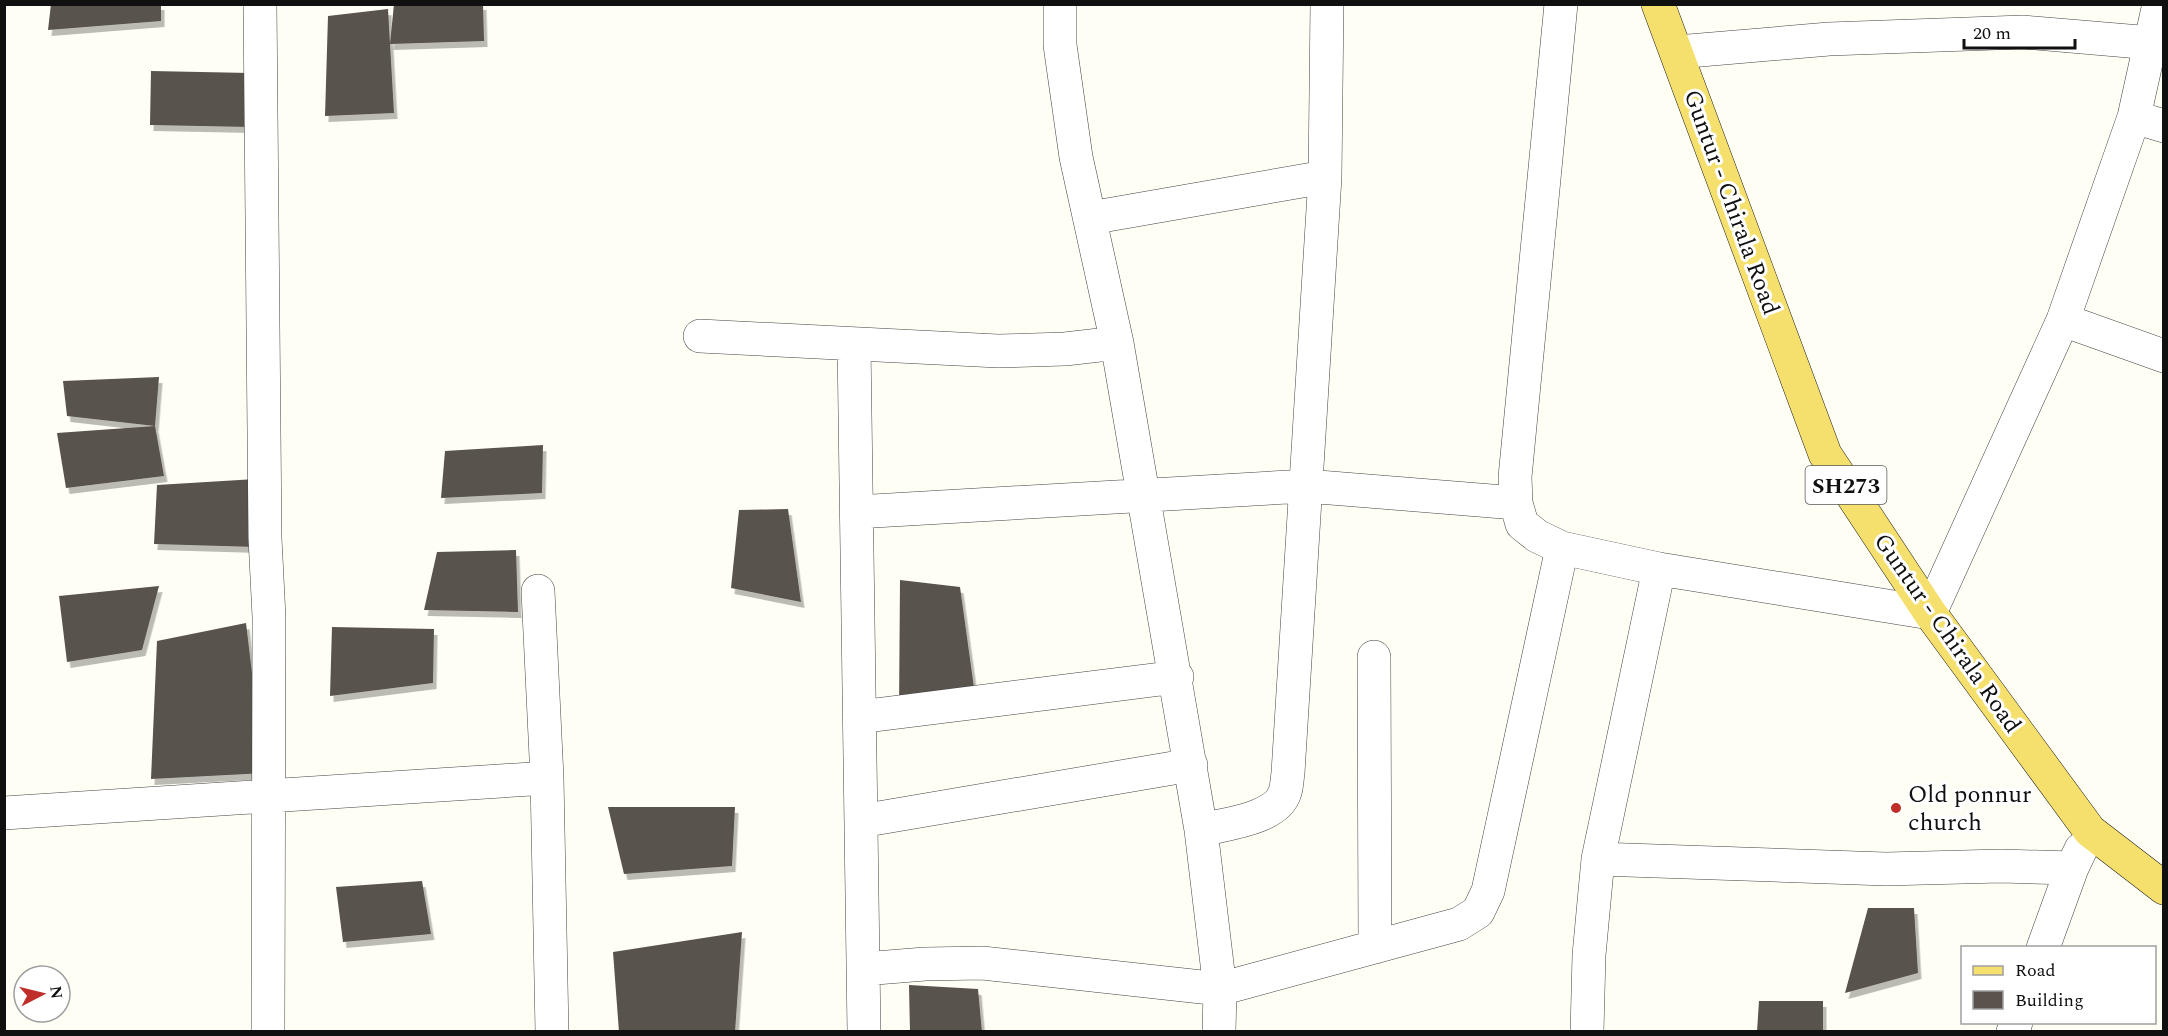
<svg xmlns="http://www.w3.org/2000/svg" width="2168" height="1036" font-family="Spectral,serif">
<defs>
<filter id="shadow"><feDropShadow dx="3.5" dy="6" stdDeviation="0" flood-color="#0004"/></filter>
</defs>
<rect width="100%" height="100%" fill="#fffef4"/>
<path fill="#59524d" filter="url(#shadow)" d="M51 4H161V21L48 30Z
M394 4H483L484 41 390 44Z
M388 9 394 113 325 116 328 16Z
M151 71 250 73V127L150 125Z
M159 377 155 426 67 416 63 381Z
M155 426 164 476 66 488 57 433Z
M543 445 542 493 441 498 445 451Z
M257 479 258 547 154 544 157 485Z
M788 509 801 602 731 588 739 510Z
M516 550 518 612 424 610 437 552Z
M900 580 960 587 976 702 899 712Z
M159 586 142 650 67 662 59 596Z
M246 623 264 773 151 779 157 641Z
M332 627 434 629 433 683 330 696Z
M608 807H735L732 866 624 874Z
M422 881 431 934 343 942 336 887Z
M1868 908H1914L1918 973 1845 993Z
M742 932 735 1032H619L613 952Z
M909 985 978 989 982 1032H910Z
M1759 1001H1823V1032H1757Z"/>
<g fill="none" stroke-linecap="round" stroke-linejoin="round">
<g stroke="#434343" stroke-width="34">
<path id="minor" d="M260 4 265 538 269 617 268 1032
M1060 4V45L1076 157 1117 343 1201 830 1220 989 1219 1032
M1561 4 1515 477 1516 503 1522 524 1537 536 1562 548 1659 569 1930 613 2063 320 2134 117 2159 4
M1677 52 1829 39 2023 32 2152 43
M2134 117 2164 126
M1090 218 1325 177
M2063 320 2164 356
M700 336 998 351 1065 349 1117 343
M854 345 864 1032
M856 512 1306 486 1516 503
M538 591 547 778 552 1032
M1374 657 1375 947
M859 717 1177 677
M4 813 547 778
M861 821 1191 765
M1201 830C1225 824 1277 819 1285 792 1287 786 1287 779 1288 773L1325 177 1327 4
M1598 859 1886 869 2001 866 2072 868
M2043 948 2072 868 2081 849
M863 969 925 964 982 963 1220 989 1459 924 1478 912 1488 891 1562 548
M1587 1032 1589 955 1598 859 1659 569
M2013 1032 2016 1022"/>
</g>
<g stroke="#212121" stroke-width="34">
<path id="primary" d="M1658 4 1825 454 1930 613 2090 831 2164 888"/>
</g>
<use href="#minor" stroke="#fff" stroke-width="33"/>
<use href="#primary" stroke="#f6e06d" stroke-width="33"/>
</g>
<circle fill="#c02e29" stroke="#fff" stroke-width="2" cx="1896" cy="808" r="6"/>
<g text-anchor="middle" stroke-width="6" stroke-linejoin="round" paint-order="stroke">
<rect fill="#fff" stroke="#585858" stroke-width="1.5" x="1805.5" y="466" width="81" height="38" rx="4.5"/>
<g font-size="22" font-weight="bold" fill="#101010">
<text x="1846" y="493">SH273</text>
</g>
<g font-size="24" fill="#101010" stroke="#fff">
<text transform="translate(1732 202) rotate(70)" y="8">Guntur - Chirala Road</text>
<text transform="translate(1948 633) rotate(55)" y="8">Guntur - Chirala Road</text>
</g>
<g font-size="24" fill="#101010" stroke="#fff" text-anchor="start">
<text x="1908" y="802">Old ponnur<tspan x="1908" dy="28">church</tspan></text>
</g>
</g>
<rect width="2168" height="1036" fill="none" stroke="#101010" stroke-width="12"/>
<rect x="1961" y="946" width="195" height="78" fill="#ffffff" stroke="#9f9f9f" stroke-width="1.5"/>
<rect x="1973" y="966" width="30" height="9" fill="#f6e06d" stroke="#9f9f9f" stroke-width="1.5"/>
<text x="2015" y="976" font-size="18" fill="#101010">Road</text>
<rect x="1973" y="991" width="30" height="18" fill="#59524d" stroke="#9f9f9f" stroke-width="1.5"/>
<text x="2015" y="1006" font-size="18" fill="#101010">Building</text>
<g transform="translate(42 994) rotate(83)"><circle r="28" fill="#ffffff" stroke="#9f9f9f" stroke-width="1.5"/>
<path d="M0-4.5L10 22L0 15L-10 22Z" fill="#c02e29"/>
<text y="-9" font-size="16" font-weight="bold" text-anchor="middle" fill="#101010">N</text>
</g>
<path d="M1964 39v9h111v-9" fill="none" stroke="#101010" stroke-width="3"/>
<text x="1973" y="39" font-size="18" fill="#101010" stroke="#ffffff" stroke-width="4.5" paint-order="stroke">20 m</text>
</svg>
